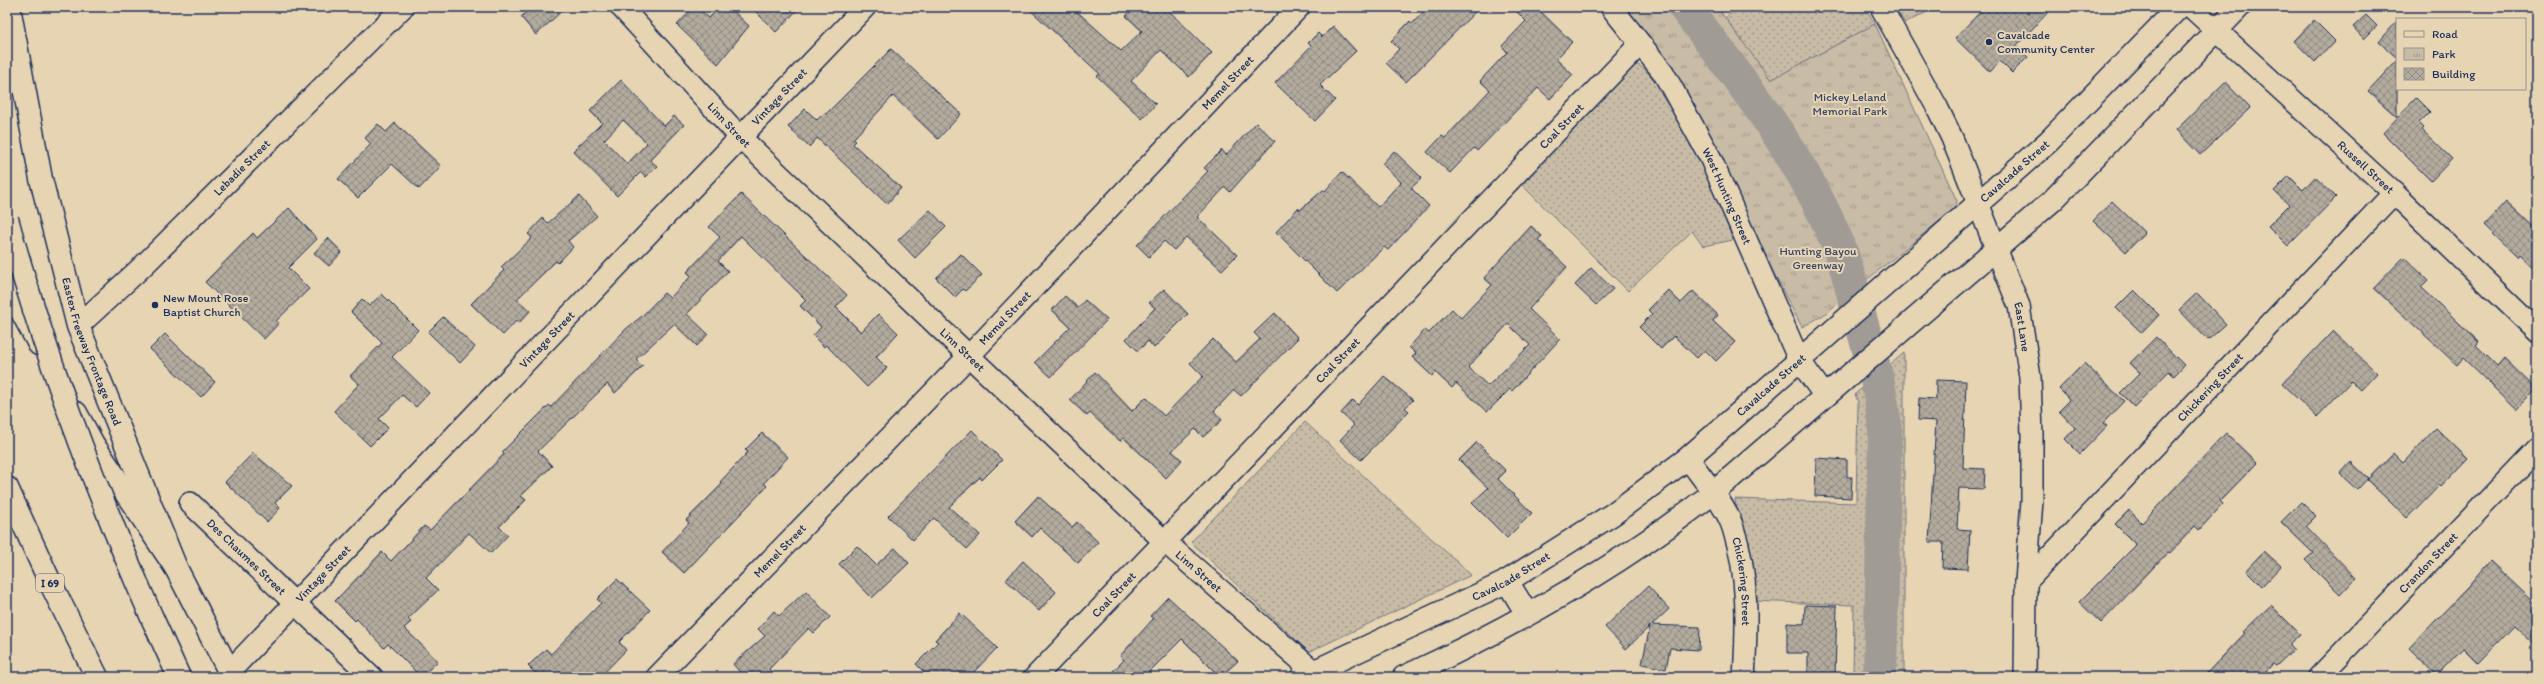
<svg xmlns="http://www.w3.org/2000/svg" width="2544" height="684" font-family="Itim,sans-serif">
<defs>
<pattern id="grass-dots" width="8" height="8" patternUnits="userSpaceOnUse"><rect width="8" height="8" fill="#c9bca6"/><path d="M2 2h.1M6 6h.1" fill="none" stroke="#a2998a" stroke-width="1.8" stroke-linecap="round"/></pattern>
<pattern id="park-tufts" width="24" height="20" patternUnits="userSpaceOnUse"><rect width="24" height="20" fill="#c9bca6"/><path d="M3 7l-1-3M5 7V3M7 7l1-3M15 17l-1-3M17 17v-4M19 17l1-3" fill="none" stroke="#a2998a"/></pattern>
<pattern id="building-cross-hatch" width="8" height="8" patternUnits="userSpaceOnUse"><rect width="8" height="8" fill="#b3ab9d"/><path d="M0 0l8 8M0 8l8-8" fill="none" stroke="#918c83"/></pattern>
</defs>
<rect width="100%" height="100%" fill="#e6d4b2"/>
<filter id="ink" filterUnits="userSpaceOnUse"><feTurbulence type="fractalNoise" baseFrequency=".025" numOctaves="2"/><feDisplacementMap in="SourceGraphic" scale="8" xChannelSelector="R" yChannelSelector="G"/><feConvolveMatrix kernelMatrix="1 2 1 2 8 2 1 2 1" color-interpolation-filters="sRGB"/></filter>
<g filter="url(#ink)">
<path fill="url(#grass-dots)" stroke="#727682" d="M1739 7H1865L1875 24 1771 80 1725 18Z
M1895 7H1937L1905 23Z
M1638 65C1668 80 1720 205 1733 240L1703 246 1692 231 1628 291 1518 181 1626 68Z
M1904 353V677H1853L1854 605 1751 601 1735 499 1856 503 1858 402 1855 394Z
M1305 422 1471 575 1309 652 1191 542Z"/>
<path fill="url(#park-tufts)" stroke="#727682" d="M1621 7H1717L1771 80 1875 24 1957 201 1953 210 1822 316 1802 327 1750 228Z"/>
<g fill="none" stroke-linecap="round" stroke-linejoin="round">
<path stroke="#a09b95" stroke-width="34" d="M1685 7C1744 85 1807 162 1842 255 1850 277 1855 302 1862 325 1873 363 1882 392 1885 431L1880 677"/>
</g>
<path fill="url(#building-cross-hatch)" stroke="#1b2f5e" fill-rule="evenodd" d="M532 7H566L536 35 521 17Z
M694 7H697L709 18 719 7H729L749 26 718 64 677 25Z
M751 7H800L776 32Z
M1027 7H1072L1121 51 1142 31 1126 16 1135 7H1165L1212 53 1189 77 1161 50 1131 81 1156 104 1142 119 1097 76 1100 74Z
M1428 7H1480L1406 82 1386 63 1399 49 1391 41 1410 21 1412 24Z
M1512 7H1536L1572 42 1556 59 1573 75 1550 99 1538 88 1477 151 1474 148 1450 173 1427 152 1442 136 1445 138 1490 90 1480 81 1507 52 1502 46 1526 21Z
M1985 7H2053L2016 46 2028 57 2012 73 2000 61 1990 72 1955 38Z
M2366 15 2377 26 2364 39 2353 27Z
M2314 20 2335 41 2315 62 2294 41Z
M2397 21V58L2379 42Z
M1333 26 1356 51 1320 85 1335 100 1315 121 1275 83 1311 46 1308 43 1318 33 1322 37Z
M891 49 961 114 938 139 893 96 853 139 856 141 853 144 901 188 887 204 817 138 809 147 788 127 805 109 817 120 824 113 826 114Z
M2397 60V117L2368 91Z
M621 80 664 126 674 116 684 125 650 160 657 166 646 177 641 172 617 196 573 151 602 123 590 111ZM623 120 647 143 627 164 604 140Z
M2225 82 2250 108 2200 155 2176 130Z
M2416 98 2430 112 2419 123 2424 128 2422 130 2452 159 2431 181 2383 133Z
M395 123 441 166 419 189 392 164 358 198 338 179 371 144 365 138 378 124 386 132Z
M1256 123 1275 141 1230 192 1225 187 1197 217 1237 255 1222 270 1186 237 1174 250 1164 241 1149 257 1137 245 1208 171 1204 168 1222 150 1226 155Z
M1394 151 1422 178 1411 188 1429 206 1388 250 1384 247 1337 293 1276 232 1298 208 1300 210 1323 190 1325 191 1342 172 1378 207 1401 182 1382 164Z
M2289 176 2303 190 2315 177 2336 197 2288 246 2268 226 2289 205 2274 191Z
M741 194 847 295 836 307 861 332 878 314 898 333 876 357 887 368 867 387 826 345 824 347 813 336 821 327 800 306 806 300 741 236 718 261 728 271 687 314 708 334 697 346 674 324 636 359 643 366 615 393 607 384 538 451 552 466 521 496 526 500 499 527 508 535 491 553 469 533 426 578 438 590 408 619 411 622 404 628 438 661 421 677 388 644 384 648 357 619 355 621 335 601 382 552 391 561 424 526 430 530 504 454 502 452 549 405 551 407 626 329 642 316 664 293 670 298 691 276 687 272 720 237 709 227Z
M579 196 597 216 568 241 573 247 558 263 556 261 517 299 530 311 519 323 517 320 503 335 471 304 504 270 501 267 532 238 528 234 543 218 548 223Z
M2112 201 2145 233 2126 252 2093 221Z
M2506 201 2537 230V271L2519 254 2517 257 2484 225Z
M289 208 317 239 288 268 309 289 276 321 279 323 264 339 205 282 253 233 257 238Z
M930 210 946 227 915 258 898 240Z
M1531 226 1542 236 1538 240 1567 267 1529 309 1560 339 1512 391 1510 389 1487 412 1456 383 1452 388 1435 372 1432 376 1412 357 1416 354 1409 347 1425 330 1429 333 1452 309 1461 318 1492 285 1484 278ZM1508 324 1530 345 1488 386 1468 367Z
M328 238 342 252 329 266 314 253Z
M961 254 982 275 965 291 963 289 955 297 936 278Z
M2404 257 2428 280 2421 287 2479 342 2476 345 2497 366 2504 358 2536 389 2516 409 2463 358 2457 365 2374 288Z
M1591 268 1613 289 1596 305 1575 285Z
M1164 289 1188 314 1154 348 1148 341 1138 351 1126 339 1155 308 1149 303Z
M1668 290 1681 303 1693 291 1718 315 1713 321 1735 342 1716 361 1705 350 1697 358 1674 336 1661 349 1639 327 1652 314 1648 310Z
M2134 290 2159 315 2142 333 2116 308Z
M2197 293 2226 324 2208 340 2179 310Z
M382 294 418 330 392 357 429 393 416 407 402 395 379 419 388 428 370 446 334 411 359 384 350 376 382 343 351 312 362 299 369 306Z
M1065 296 1078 308 1085 300 1107 320 1051 377 1035 362 1070 327 1052 310Z
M1275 313 1298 338 1241 396 1234 390 1214 411 1222 420 1203 437 1195 429 1172 451 1182 460 1166 478 1124 438 1120 441 1090 413 1087 416 1070 400 1095 372 1132 411 1146 397 1164 416 1203 376 1190 363 1213 339 1236 362 1260 339 1254 333Z
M443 317 475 347 460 363 428 332Z
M2333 331 2377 373 2361 390 2351 381 2317 417 2282 384Z
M165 334 215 382 201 397 150 349Z
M2156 337 2184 365 2174 376 2169 371 2134 407 2120 393 2140 373 2130 363Z
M2084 363 2124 401 2103 423 2107 426 2080 454 2065 439 2075 428 2059 411 2070 400 2059 389Z
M1384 376 1413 400 1405 408 1409 411 1361 460 1340 440 1354 425 1341 413 1353 400 1358 405Z
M1936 380 1966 381 1963 468 1985 469 1984 489 1959 488 1957 529 1970 530 1968 569 1942 568 1943 542H1929L1936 421 1918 420 1919 398 1936 399Z
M2436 428 2468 459 2441 487 2439 485 2407 518 2367 480 2393 453 2403 463Z
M972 430 1002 460 982 480 980 477 949 507 980 535 967 549 934 518 913 540 888 516Z
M762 433 788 457 764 483 767 486 684 573 662 552 689 523 686 520 722 484 720 482 748 452 745 450Z
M2226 433 2257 463 2220 501 2223 504 2199 530 2195 526 2170 553 2168 552 2101 623 2079 602 2136 545 2115 524 2129 510 2142 523Z
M1477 442 1506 471 1498 479 1532 513 1507 538 1472 503 1488 488 1459 460Z
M253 453 292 486 275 503 280 508 267 522 225 482Z
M1816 458 1847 460V477H1852L1851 498 1815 496Z
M2351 462 2368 478 2357 490 2340 474Z
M1038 496 1072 527 1077 522 1098 542 1078 563 1040 528 1032 537 1015 521Z
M2301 502 2316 516 2306 526 2356 578 2340 595 2305 560 2313 553 2281 522Z
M857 546 876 565 895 548 909 563 872 598 839 564Z
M2264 551 2281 566 2262 586 2246 570Z
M1023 561 1056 592 1039 611 1006 580Z
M2490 561 2537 605V647L2514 625 2478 663 2463 648 2437 675 2409 648 2469 586Z
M617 579 650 610 619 642 626 650 600 677H539L528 666 546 649 551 654 601 603 597 599Z
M1648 586 1669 609 1652 625 1700 627 1699 650 1670 648 1666 669 1642 664 1650 626 1626 649 1605 627Z
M806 591 830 617 814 633 809 628 769 669 776 677H744L733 664 765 636 758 629 774 611 779 616Z
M1168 597 1238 661 1220 677 1182 639 1144 677H1107L1124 660 1120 656 1153 619 1150 616Z
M1805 605 1837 606 1835 677H1808V653H1787V623L1804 624Z
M2271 605 2300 634 2289 644 2294 649 2276 666 2273 664 2260 677H2203L2245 633 2243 632Z
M960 613 997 648 969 677H929L916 664 938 642 935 640Z"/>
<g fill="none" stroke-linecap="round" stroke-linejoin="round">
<g stroke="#1b2f5e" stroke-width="24">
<g id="minor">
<path id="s1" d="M621 7 740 137 969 356 1165 542 1320 677"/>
<path id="s2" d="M1611 7 1663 72 1710 157 1799 360 1825 396"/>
<path id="s3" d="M1881 7 1937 107 1952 138 2019 306 2030 377 2032 435V500L2026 582 2025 677"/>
<path id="s4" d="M2191 7 2394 193 2537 331"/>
<path id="s5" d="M78 326 144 265 403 7"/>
<path id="s6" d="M1688 458C1701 477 1727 507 1733 528 1749 575 1747 628 1744 677"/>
<path id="s7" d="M190 503 372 677"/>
<path id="s8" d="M2026 582 2394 193"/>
<path id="s9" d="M229 672 865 7"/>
<path id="s10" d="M657 677 969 356 1299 7"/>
<path id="s11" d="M1035 677 1640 44"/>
<path id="s12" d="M2319 677 2537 449"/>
</g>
</g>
<g stroke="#1b2f5e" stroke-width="25">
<g id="major">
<path id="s13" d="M9 7 41 179 78 326 176 568 232 677"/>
<path d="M1507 581 1527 614"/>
<path id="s14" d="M1302 677 1504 583 1613 514 1688 458 2049 141 2179 7"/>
<path d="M1404 677C1513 627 1618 567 1713 493L2053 200 2239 7"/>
</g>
</g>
<g stroke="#1b2f5e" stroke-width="25">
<path id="highway" d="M7 284 39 344
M76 413 93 444 176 568
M7 488 49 580 97 677
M153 620 179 677"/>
</g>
<use href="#minor" stroke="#e6d4b2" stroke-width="21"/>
<use href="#major" stroke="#e6d4b2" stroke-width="22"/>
<use href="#highway" stroke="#e6d4b2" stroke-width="22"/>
<g stroke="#1b2f5e" stroke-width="25" stroke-linecap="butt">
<path id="highway-bridge" d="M7 219C45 357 95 489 153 620"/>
</g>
<use href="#highway-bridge" stroke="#e6d4b2" stroke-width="22"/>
</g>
</g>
<g fill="#1b2f5e" stroke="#e6d4b2" stroke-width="1.5">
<circle cx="1989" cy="42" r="4"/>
<circle cx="155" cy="305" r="4"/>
</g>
<g text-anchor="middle" stroke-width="4" stroke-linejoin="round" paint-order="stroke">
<rect fill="#e6d4b2" stroke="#586077" stroke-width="1" x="36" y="574" width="28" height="18" rx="3"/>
<g font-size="11" font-weight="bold" fill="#1b2f5e">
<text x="50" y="587">I 69</text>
</g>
<g font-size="12" fill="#1b2f5e" stroke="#e6d4b2" text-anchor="start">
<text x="1997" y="39">Cavalcade<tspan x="1997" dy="14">Community Center</tspan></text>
<text x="163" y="302">New Mount Rose<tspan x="163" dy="14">Baptist Church</tspan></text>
</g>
<g font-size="12" fill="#1b2f5e" stroke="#e6d4b2">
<text dy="4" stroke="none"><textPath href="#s10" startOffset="824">Memel Street</textPath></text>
<text dy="4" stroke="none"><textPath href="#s9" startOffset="796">Vintage Street</textPath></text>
<text dy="4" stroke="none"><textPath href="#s1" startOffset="160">Linn Street</textPath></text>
<text dy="4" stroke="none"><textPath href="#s11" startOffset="762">Coal Street</textPath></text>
<text dy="4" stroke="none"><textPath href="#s4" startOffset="237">Russell Street</textPath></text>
<text dy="4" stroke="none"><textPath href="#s5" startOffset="228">Lebadie Street</textPath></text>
<text dy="4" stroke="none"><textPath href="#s14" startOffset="880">Cavalcade Street</textPath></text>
<text dy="4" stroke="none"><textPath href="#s2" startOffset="223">West Hunting Street</textPath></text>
<text dy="4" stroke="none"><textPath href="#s10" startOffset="500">Memel Street</textPath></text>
<text dy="4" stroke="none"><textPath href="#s3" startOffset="351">East Lane</textPath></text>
<text dy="4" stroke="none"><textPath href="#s9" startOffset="460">Vintage Street</textPath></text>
<text dy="4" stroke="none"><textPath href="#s1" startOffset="484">Linn Street</textPath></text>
<text dy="4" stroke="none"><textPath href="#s13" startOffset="355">Eastex Freeway Frontage Road</textPath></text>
<text dy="4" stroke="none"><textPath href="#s11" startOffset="438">Coal Street</textPath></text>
<text dy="4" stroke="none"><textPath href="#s14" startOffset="556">Cavalcade Street</textPath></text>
<text dy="4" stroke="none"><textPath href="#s8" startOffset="268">Chickering Street</textPath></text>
<text dy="4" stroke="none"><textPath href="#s10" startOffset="176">Memel Street</textPath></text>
<text dy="4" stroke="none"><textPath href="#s7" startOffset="78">Des Chaumes Street</textPath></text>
<text dy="4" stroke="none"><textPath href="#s12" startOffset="158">Crandon Street</textPath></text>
<text dy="4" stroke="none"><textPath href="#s1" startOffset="808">Linn Street</textPath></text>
<text dy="4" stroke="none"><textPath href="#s9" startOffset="136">Vintage Street</textPath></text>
<text dy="4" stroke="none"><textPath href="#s14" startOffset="232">Cavalcade Street</textPath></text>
<text dy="4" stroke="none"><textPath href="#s6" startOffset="138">Chickering Street</textPath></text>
<text dy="4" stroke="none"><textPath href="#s11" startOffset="114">Coal Street</textPath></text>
</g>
<g font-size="12" fill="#354469" stroke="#e6d4b2">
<text x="1850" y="101">Mickey Leland<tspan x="1850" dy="14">Memorial Park</tspan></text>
<text x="1818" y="255">Hunting Bayou<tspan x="1818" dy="14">Greenway</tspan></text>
</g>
</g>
<rect width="2544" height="684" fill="none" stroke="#e6d4b2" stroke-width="24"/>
<rect x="12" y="12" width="2520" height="660" fill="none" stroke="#1b2f5e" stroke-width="1.5" filter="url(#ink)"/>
<rect x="2396" y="18" width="130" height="72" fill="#e6d4b2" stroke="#959290"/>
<rect x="2404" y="31" width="20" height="6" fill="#e6d4b2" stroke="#959290"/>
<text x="2432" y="38" font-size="12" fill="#1b2f5e">Road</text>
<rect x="2404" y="48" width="20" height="12" fill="url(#park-tufts)" stroke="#959290"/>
<text x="2432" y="58" font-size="12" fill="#1b2f5e">Park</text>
<rect x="2404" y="68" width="20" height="12" fill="url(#building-cross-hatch)" stroke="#959290"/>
<text x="2432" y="78" font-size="12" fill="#1b2f5e">Building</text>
</svg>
